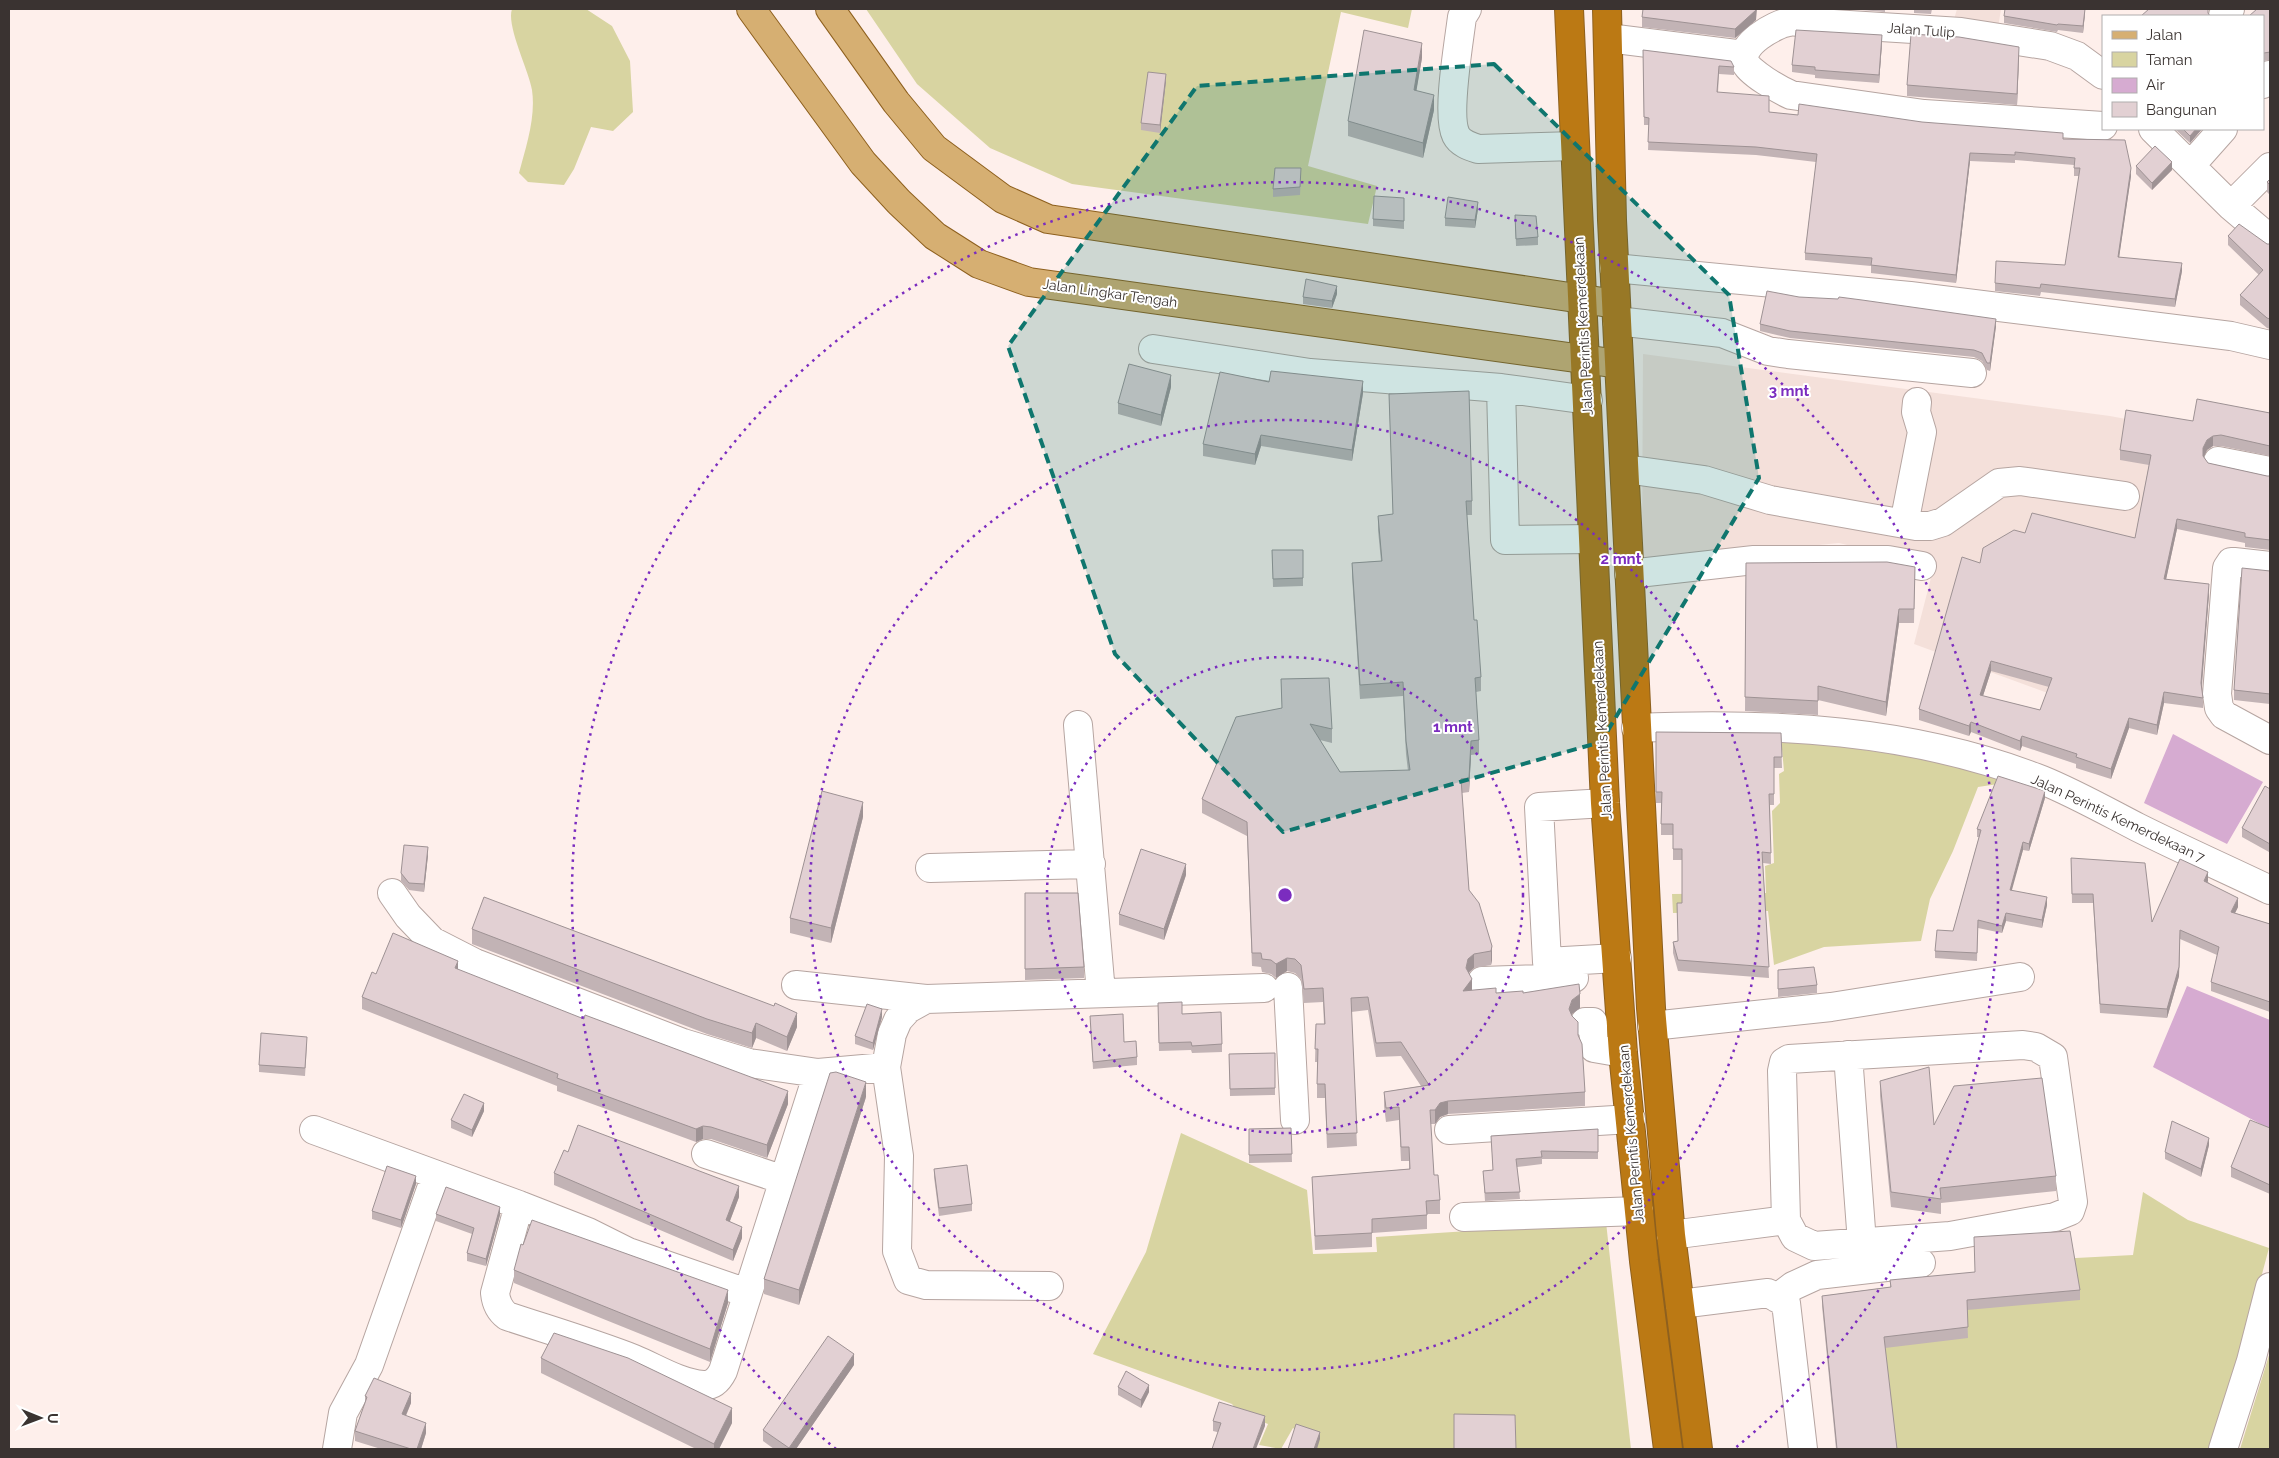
<svg xmlns="http://www.w3.org/2000/svg" width="2279" height="1458" font-family="Raleway,sans-serif">
<rect width="100%" height="100%" fill="#feefeb"/>
<path fill="#f4e0da" d="M1957 9H2001L1998 28 1953 23Z
M1643 354 2110 416 2179 429 2094 710 1914 644 1934 566 1839 543 1642 562Z"/>
<path fill="#d8d4a1" d="M512 9H586L612 26 630 61 633 112 613 131 591 127 574 169 564 185 528 182 519 173C526 147 536 117 532 90 529 71 506 26 512 9Z
M866 9H1412L1408 28 1341 12 1308 166 1377 186 1368 224 1072 184 990 148 917 84Z
M1781 738 1956 763 2049 789 2045 797 1998 784 1978 787 1953 851 1930 899 1921 941 1824 947 1774 965 1768 911 1673 913 1672 894 1766 893 1765 866 1774 863 1772 811 1780 803 1779 774 1784 771Z
M1181 1133 1307 1190 1313 1254 1377 1252 1376 1237 1606 1222 1631 1449H1311L1313 1444 1293 1428 1281 1449 1259 1445 1268 1424 1238 1412 1232 1404 1093 1354 1146 1252Z
M2143 1192 2188 1220 2269 1248 2215 1449H1887L1873 1341 1947 1311 2057 1259 2133 1255Z
M2270 1352V1449H2240Z"/>
<path fill="#d6abd1" d="M2173 734 2263 782 2227 844 2144 803Z
M2187 986 2270 1020V1129L2153 1067Z"/>
<g fill="none" stroke-linecap="round" stroke-linejoin="round">
<g stroke="#b6a5a1" stroke-width="30">
<path id="minor" d="M1467 9 1462 17C1459 42 1446 115 1456 135 1460 143 1469 146 1478 149L1575 146
M2223 16 2230 9
M1608 38 1744 55
M2103 75 2077 56 2050 46 1961 32 1801 22C1797 22 1793 21 1789 22 1775 24 1738 45 1745 62 1749 73 1780 90 1791 95L1924 114 2103 126
M2263 84 2270 75
M2153 129 2231 206 2270 239
M2191 165 2223 129
M2231 206 2270 167
M1614 268 1910 296 2231 336 2270 345
M1617 321 1722 333 1768 351 1788 354 1972 373
M1153 349 1310 373 1501 388 1588 400
M1501 388 1505 540 1592 539
M2218 461 2270 471
M1625 469 1704 480 1770 500 1916 526H1930L1943 522 1999 483 2020 481 2125 496
M1904 524 1922 432 1916 412 1917 402
M2270 566 2234 562H2231L2227 568 2217 694 2219 708 2224 715 2270 740
M1629 574 1754 560H1888L1922 566
M1078 725 1101 993
M1636 728C1772 722 1913 729 2042 780 2074 793 2106 811 2137 827 2181 849 2226 869 2270 890
M1605 803 1539 807 1547 962 1617 958
M930 868 1091 864
M392 893 408 916 432 941 475 963 683 1043 749 1063 818 1073 886 1067
M1482 981 1574 978
M796 985 926 999 1264 988
M1288 987 1295 1120
M926 999 908 1009 898 1020 892 1034 886 1067 899 1156 897 1251 908 1280 926 1285 1049 1286
M1585 1022H1593L1594 1048 1623 1053
M1652 1026 1831 1007 2020 977
M2023 1045 2036 1047 2053 1057 2073 1202 2070 1211 2055 1217 1950 1236 1814 1246 1795 1237 1786 1220 1782 1071 1784 1062 1789 1059Z
M1848 1055 1862 1243
M314 1130 519 1205 588 1232 628 1252 747 1293
M1449 1130 1631 1119
M706 1154 784 1180
M519 1205 495 1293C496 1303 499 1310 507 1316 549 1330 593 1343 634 1359 656 1368 679 1383 703 1385 713 1386 719 1379 723 1371L818 1073
M1464 1217 1639 1211
M1671 1235 1786 1220
M1777 1298 1793 1286 1817 1275 1921 1263
M1680 1304 1768 1293 1786 1303 1803 1449
M337 1449 343 1413 369 1365 436 1175
M2223 1449 2251 1361 2270 1287"/>
</g>
<g stroke="#8e601e" stroke-width="30">
<path id="major" d="M751 9 863 163 899 202 935 236 979 264 1029 282 1619 364
M830 9 896 102 934 148 1003 199 1048 219 1616 304"/>
</g>
<g stroke="#8e601e" stroke-width="30">
<path id="highway" d="M1569 9 1605 803 1623 1053 1644 1261 1668 1449
M1607 9 1612 220 1651 1008 1671 1235 1698 1449"/>
</g>
<use href="#minor" stroke="#fff" stroke-width="28"/>
<use href="#major" stroke="#d6af72" stroke-width="28"/>
<use href="#highway" stroke="#bb7914" stroke-width="28"/>
</g>
<path fill="#c2b3b5" fill-rule="evenodd" d="M1849 9H1885V12Z
M1914 9H1932L1931 14 1914 13Z
M2270 9V60L2264 61 2263 62V16Z
M2085 13 2083 33 2058 30 2057 32 2004 23V16Z
M1642 17 1756 20 1735 38 1642 27Z
M1882 43 1879 83 1815 78V75L1792 72V65Z
M1643 50 1734 67V75L1719 74 1718 93 1769 112 1798 115 1922 122 2063 139 2131 176 2119 257 2182 271 2175 307 2041 292 2040 296 1995 291V283L2065 265 2079 176H2074V165L2015 160V163L1970 161 1956 283 1871 273V266L1805 260V253L1816 162 1756 155 1648 150 1649 125H1644Z
M2019 57 2017 105 1907 96V85Z
M1422 58 1416 91 1434 110 1423 158 1348 136V121Z
M1166 81 1160 133 1141 130V123Z
M2175 129H2202L2190 143Z
M2136 166 2172 170 2152 190 2136 174Z
M1301 176 1300 195 1273 197V189Z
M2270 179V195L2267 192V182Z
M1404 198V229L1373 226V219Z
M1478 209 1475 228 1445 226V218Z
M1515 215 1538 237V245L1516 246Z
M2228 236 2267 244H2270V329L2267 328 2240 305V295L2259 275 2228 245Z
M1337 294 1332 308 1303 304V297Z
M1799 297 1996 326 1990 371 1987 370 1982 361 1974 357 1790 338 1760 331V324Z
M1269 382 1363 393 1352 461 1261 446 1255 465 1203 456V444Z
M1171 387 1161 426 1118 414V403Z
M1389 394 1472 501V515H1467L1474 620 1481 677V691L1476 692 1479 740V754L1471 755 1469 792 1462 793 1469 890 1492 946V960L1491 965 1474 968 1469 973 1472 990 1496 993H1523L1580 1008 1572 1014 1571 1015 1578 1035 1585 1092V1106L1448 1114 1440 1117 1435 1124H1430L1434 1175 1440 1200V1214H1427V1229L1372 1233V1247L1315 1250 1312 1177 1409 1169V1161H1401L1399 1120 1386 1122 1384 1106V1092L1421 1086 1401 1056 1376 1057 1368 1010 1351 1012 1357 1146 1327 1148 1325 1098H1317V1062H1315L1316 1024H1324L1323 1002 1304 1003 1301 979 1295 973 1287 971 1276 978 1271 974 1262 972 1261 967 1252 966 1247 836 1202 813V799L1282 708 1281 679 1332 729V743L1320 740 1340 772 1408 771 1406 754 1403 696 1360 699 1352 576V563L1381 561 1378 530V516L1393 515Z
M2270 413V456L2221 446H2213L2207 450 2204 457 2208 463 2267 476H2270V550L2245 547V543L2177 529 2166 579 2209 594 2202 687 2203 698V708L2164 703 2157 735 2129 728 2111 779 2076 768V764L2022 746 2020 751 1971 732 1969 736 1919 720V709L1980 563 2025 533 2135 538 2149 465 2120 460V450L2193 421ZM1991 671 2049 687 2040 710 1983 696Z
M1272 550H1303V586L1273 587Z
M1746 563 1915 567 1914 623H1899L1886 716 1818 700V715L1745 711Z
M2268 571H2270V704L2234 700V690Z
M1656 732 1781 733 1782 768H1774V805H1770L1771 864 1763 863 1769 978 1678 971 1673 953V942L1678 941 1682 903V860H1673V835H1661V803H1656Z
M2270 789V859L2269 858V852L2242 837V828Z
M2045 798 2029 851 2023 850 2011 890 2047 905 2042 928 2006 921 2002 933 1978 928 1977 961 1935 958V951L1953 931 1979 837H1977V829Z
M863 817 831 943 790 933V918Z
M428 855 424 892 409 890 401 881V873Z
M2071 858 2152 922 2208 881V882L2238 907 2235 913 2270 924V1012L2211 991V982L2217 955 2180 939 2179 976 2167 1018 2100 1013 2093 903H2072Z
M1186 875 1164 940 1119 925V914Z
M1025 893 1084 967V978L1025 980Z
M472 929 797 1027 787 1051 756 1038 752 1048 707 1034 472 944Z
M458 970 788 1104 767 1158 711 1139H703L696 1142 557 1091V1086L362 1009V997L376 974Z
M1778 970 1817 985V993L1778 997Z
M1158 1003 1182 1014 1222 1044V1052L1192 1053 1191 1050 1159 1051Z
M1090 1016 1124 1042 1137 1057V1065L1093 1069Z
M882 1017 873 1050 855 1044V1036Z
M307 1044 305 1076 259 1072V1065Z
M1275 1053V1095L1230 1096 1229 1054Z
M1880 1081 1934 1125 2056 1176V1191L1941 1203V1214L1891 1207 1880 1096Z
M866 1097 799 1305 764 1294V1279Z
M484 1111 472 1137 451 1128V1120Z
M1291 1128 1292 1162 1249 1163V1129Z
M2270 1128V1194L2231 1177V1167Z
M1598 1129V1159H1542V1164L1517 1167 1520 1199 1485 1201 1483 1171 1493 1170 1491 1136Z
M2209 1145 2201 1177 2165 1159V1152Z
M568 1152 739 1197 730 1221 742 1238 733 1261 554 1185V1173Z
M934 1169 972 1204V1211L939 1216 934 1177Z
M416 1184 401 1228 372 1219V1211Z
M436 1214 500 1215 486 1266 467 1261V1253L472 1234 436 1221Z
M514 1270 728 1303 710 1362 514 1283Z
M1890 1280 2080 1290V1300L1967 1310 1968 1338 1885 1348 1897 1449H1836L1822 1306V1296L1890 1287Z
M541 1358 732 1423 719 1449H696L541 1373Z
M854 1365 796 1449H774L763 1441V1430Z
M1118 1387 1149 1392 1141 1408 1118 1395Z
M365 1396 411 1403 406 1416 426 1433 421 1449H381L355 1441V1431L365 1403Z
M1213 1421 1265 1426 1217 1432 1213 1431Z"/>
<path fill="#9e9294" d="M1756 9H1757L1756 20 1735 38V29Z
M2085 9V13L2083 33V26Z
M1882 35V43L1879 83V75Z
M1422 43V58L1414 105V90Z
M2019 47V57L2017 105V94Z
M1166 74V81L1160 133V125Z
M1434 95V110L1423 158V143Z
M2196 129H2202L2190 143V136Z
M1970 153V161L1956 283V275Z
M2172 162V170L2152 190V183Z
M2131 168V176L2118 265V257Z
M1478 202V209L1475 228V220Z
M2182 263V271L2175 307V299Z
M1337 286V294L1332 308V301Z
M1996 319V326L1990 371V363Z
M1171 375V387L1161 426V415Z
M1363 381V393L1352 461V450Z
M1261 435V446L1255 465V454Z
M2213 436V446L2207 450 2203 459V448L2207 440Z
M2177 519V529L2164 589V579Z
M2209 584V594L2201 693V683Z
M1899 609V623L1886 716V702Z
M1991 661V671L1980 705V695Z
M2164 692V703L2157 735V725Z
M2129 718V728L2111 779V769Z
M1971 722V732L1969 736V726Z
M2022 736V746L2020 751V741Z
M1471 741V755L1469 792V778Z
M2045 791V798L2029 851V844Z
M863 802V817L831 943V928Z
M2023 842V850L2010 897V890Z
M428 847V855L424 892V884Z
M1186 864V875L1164 940V929Z
M2208 872V881L2204 890V881Z
M2047 897V905L2042 928V920Z
M2238 898V907L2231 921V912Z
M2006 913V921L2002 933V926Z
M2180 930 2179 976 2167 1018V1009Z
M1492 946V960L1491 965V951Z
M1474 954V968L1468 973 1466 968 1468 959Z
M1287 958V971L1276 978V964Z
M458 961V973L455 968Z
M1472 979V993L1463 991Z
M1580 994V1008L1572 1014 1569 1022V1009L1572 1000Z
M882 1009V1017L873 1050V1043Z
M797 1013V1027L787 1051V1037Z
M756 1023V1038L752 1048V1033Z
M866 1082V1097L799 1305V1290Z
M788 1091V1104L767 1158V1145Z
M1448 1101V1114L1440 1117 1435 1124V1110L1440 1103Z
M484 1103V1111L472 1137V1130Z
M703 1126V1139L696 1142V1129Z
M2209 1138V1145L2201 1177V1169Z
M416 1176V1184L401 1228V1220Z
M739 1186V1197L726 1231V1220Z
M500 1207V1215L486 1266V1259Z
M742 1227V1238L733 1261V1250Z
M728 1290V1303L710 1362V1349Z
M854 1354V1365L796 1449H789V1448Z
M1149 1385V1392L1141 1408V1400Z
M411 1393V1403L402 1424V1414Z
M732 1408V1423L719 1449H714V1444Z
M1265 1416V1426L1256 1449H1253Z
M426 1423V1433L421 1449H417Z
M1320 1432V1439L1317 1449H1314Z"/>
<path fill="#e2d0d3" stroke="#9e9294" fill-rule="evenodd" d="M1643 9H1756V10L1735 29 1642 17Z
M2005 9H2085L2083 26 2058 24 2057 25 2004 16Z
M2149 9H2208V13L2210 16H2141Z
M2257 9H2270V52L2264 53 2263 54V16H2249Z
M1364 30 1422 43 1414 90 1434 95 1423 143 1348 121Z
M1796 30 1882 35 1879 75 1815 70V67L1792 65Z
M1911 34 1959 37 2019 47 2017 94 1907 85Z
M1643 50 1731 61 1734 67 1719 66 1717 92 1769 96V112L1798 115 1799 104 1922 122 2063 133V139L2125 140 2131 168 2118 257 2182 263 2175 299 2041 284 2040 288 1995 283 1996 261 2065 265 2080 168H2074L2075 158 2015 152V155L1970 153 1956 275 1871 265 1872 258 1805 253 1817 154 1756 147 1648 142 1649 118 1644 117Z
M1148 72 1166 74 1160 125 1141 123Z
M2183 129H2196L2190 136Z
M2155 146 2172 162 2152 183 2136 166Z
M1275 168H1301L1300 187 1273 189Z
M2270 179V185L2267 182Z
M1374 196 1404 198V221L1373 219Z
M1448 197 1478 202 1475 220 1445 218Z
M1515 215 1536 216 1538 237 1516 239Z
M2239 224 2267 244H2270V319L2267 318 2240 295 2263 270 2228 236Z
M1306 279 1337 286 1332 301 1303 297Z
M1767 291 1799 297 1838 299 1839 297 1862 300 1996 319 1990 363H1987L1982 353 1974 350 1790 331 1760 324Z
M1129 364 1171 375 1161 415 1118 403Z
M1271 371 1363 381 1352 450 1261 435 1255 454 1203 444 1220 372 1269 382Z
M1469 391 1472 501H1466L1474 620H1477L1481 677 1475 678 1479 740 1471 741 1469 778 1461 779 1469 890 1479 903 1492 946 1491 951 1474 954 1468 959 1466 968 1472 979 1463 991 1496 988V993L1523 991V993L1579 984 1580 994 1572 1000 1569 1009 1572 1016 1578 1022V1035L1582 1044 1585 1092 1448 1101 1440 1103 1435 1110H1430L1434 1175H1438L1440 1200 1426 1201 1427 1215 1372 1219V1233L1315 1236 1312 1177 1410 1169 1409 1147H1401L1399 1107 1386 1108 1384 1092 1429 1085 1401 1042 1376 1043 1368 997 1351 998 1357 1133 1327 1134 1325 1084H1317L1318 1049H1315L1316 1024H1325L1323 988 1304 989 1301 965 1295 959 1287 958 1276 964 1271 960 1262 959 1261 953H1252L1247 822 1202 799 1236 717 1282 708 1281 679 1329 678 1332 729 1310 724 1340 772 1410 770 1406 741 1403 682 1360 685 1352 563 1382 561 1378 516 1393 514 1389 394Z
M2197 399 2270 413V446L2221 435 2213 436 2207 440 2203 448V456L2208 463 2267 476H2270V540L2245 537V533L2177 519 2164 579 2209 584 2201 683 2203 698 2164 692 2157 725 2129 718 2111 769 2076 757 2077 754 2022 736 2020 741 1971 722 1969 726 1919 709 1962 557 1980 563 1983 548 2014 530 2025 533 2032 513 2135 538 2151 455 2120 450 2126 410 2193 421ZM1991 661 2052 678 2040 710 1980 695Z
M1272 550H1303V578L1273 579Z
M1887 562 1915 567 1914 609H1899L1886 702 1818 686V701L1745 697 1746 563Z
M2242 568 2270 571V694L2234 690Z
M1656 732 1781 733 1782 757H1774V794H1769L1771 853 1762 852 1769 967 1678 960 1673 942 1678 941 1677 903H1682V849H1673V824H1661L1662 792H1656Z
M1998 776 2045 791 2029 844 2023 842 2010 890 2047 897 2042 920 2006 913 2002 926 1978 920 1977 953 1935 951 1937 930 1953 931 1981 830 1977 829Z
M2265 786 2270 789V844L2242 828Z
M822 791 863 802 831 928 790 918Z
M404 845 428 847 424 884 409 883 401 873Z
M1141 849 1186 864 1164 929 1119 914Z
M2071 858 2145 863 2152 922 2180 859 2208 872 2204 881 2238 898 2231 912 2270 924V1002L2211 982 2219 947 2180 930 2179 967 2167 1009 2100 1004 2093 894H2072Z
M1025 893H1078L1084 967 1025 969Z
M484 897 774 1006 775 1003 797 1013 787 1037 756 1023 752 1033 707 1019 472 929Z
M393 933 458 961 455 968 584 1019 585 1015 788 1091 767 1145 711 1127 703 1126 696 1129 557 1078 558 1074 362 997 372 972 376 974Z
M1814 967 1817 985 1778 989V970Z
M1182 1002V1014L1221 1012 1222 1044 1192 1046 1191 1042 1159 1043 1158 1003Z
M867 1004 882 1009 873 1043 855 1036Z
M1123 1014 1124 1042 1136 1041 1137 1057 1093 1062 1090 1016Z
M261 1033 307 1037 305 1068 259 1065Z
M1275 1053V1088L1230 1089 1229 1054Z
M1929 1067 1934 1125 1954 1086 2042 1078 2056 1176 1940 1188 1941 1199 1891 1192 1880 1081Z
M836 1072 866 1082 799 1290 764 1279 830 1073Z
M464 1094 484 1103 472 1130 451 1120Z
M2250 1120 2270 1128V1185L2231 1167Z
M2172 1121 2209 1138 2201 1169 2165 1152Z
M578 1125 739 1186 726 1220 742 1227 733 1250 554 1173 564 1150 568 1152Z
M1291 1128 1292 1154 1249 1155V1129Z
M1598 1129V1152L1541 1151 1542 1157 1516 1159 1520 1192 1485 1193 1483 1171 1493 1170 1491 1136Z
M967 1165 972 1204 939 1208 934 1169Z
M387 1166 416 1176 401 1220 372 1211Z
M446 1187 500 1207 486 1259 467 1253 474 1228 436 1214Z
M532 1220 728 1290 710 1349 514 1270 521 1244 523 1245Z
M2070 1231 2080 1290 1967 1300 1968 1327 1884 1337 1897 1449H1837L1822 1296 1891 1287 1890 1280 1975 1272 1974 1237Z
M554 1333 628 1358 732 1408 714 1444 541 1358Z
M828 1336 854 1354 789 1448 763 1430Z
M1126 1371 1149 1385 1141 1400 1118 1387Z
M374 1378 411 1393 402 1414 426 1423 417 1449H411L355 1431 367 1397 365 1396Z
M1219 1402 1265 1416 1253 1449H1212L1221 1423 1213 1421Z
M1454 1414 1515 1415 1516 1449H1454Z
M1296 1424 1320 1432 1314 1449H1288Z"/>
<path fill="#0f766e" fill-opacity="0.2" stroke="#0f766e" stroke-width="4" stroke-dasharray="10 6" stroke-linejoin="round" d="M1494 64 1729 295 1759 478 1601 742 1283 832 1115 654 1008 346 1197 86Z"/>
<g fill="none" stroke="#7b2cbf" stroke-width="2.5" stroke-dasharray="2.5 5">
<circle cx="1285" cy="895" r="238"/>
<circle cx="1285" cy="895" r="475"/>
<path d="M836 1449A713 713 0 1 1 1734 1449"/>
</g>
<g text-anchor="middle" stroke-width="4" stroke-linejoin="round" paint-order="stroke">
<g font-size="14" fill="#3a3331" stroke="#fff">
<text transform="translate(1921 30) rotate(4)" y="5">Jalan Tulip</text>
<text transform="translate(1110 293) rotate(8)" y="5">Jalan Lingkar Tengah</text>
<text transform="translate(1583 326) rotate(-93)" y="5">Jalan Perintis Kemerdekaan</text>
<text transform="translate(1602 730) rotate(-93)" y="5">Jalan Perintis Kemerdekaan</text>
<text transform="translate(2118 818) rotate(25)" y="5">Jalan Perintis Kemerdekaan 7</text>
<text transform="translate(1631 1134) rotate(-95)" y="5">Jalan Perintis Kemerdekaan</text>
</g>
</g>
<circle cx="1285" cy="895" r="8" fill="#7b2cbf" stroke="#fff" stroke-width="2.5"/>
<g font-size="15" text-anchor="middle" font-weight="bold" fill="#7b2cbf" stroke="#fff" stroke-width="4" stroke-linejoin="round" paint-order="stroke">
<text x="1789" y="396">3 mnt</text>
<text x="1621" y="564">2 mnt</text>
<text x="1453" y="732">1 mnt</text>
</g>
<rect width="2279" height="1458" fill="none" stroke="#3a3331" stroke-width="20"/>
<rect x="2102" y="15" width="162" height="115" fill="#ffffff" stroke="#b0adad"/>
<rect x="2112" y="31" width="25" height="8" fill="#d6af72" stroke="#b0adad"/>
<text x="2146" y="40" font-size="15" fill="#3a3331">Jalan</text>
<rect x="2112" y="52" width="25" height="15" fill="#d8d4a1" stroke="#b0adad"/>
<text x="2146" y="65" font-size="15" fill="#3a3331">Taman</text>
<rect x="2112" y="78" width="25" height="15" fill="#d6abd1" stroke="#b0adad"/>
<text x="2146" y="90" font-size="15" fill="#3a3331">Air</text>
<rect x="2112" y="102" width="25" height="15" fill="#e2d0d3" stroke="#b0adad"/>
<text x="2146" y="115" font-size="15" fill="#3a3331">Bangunan</text>
<g transform="translate(40 1418) rotate(91)" stroke="#ffffff" stroke-width="4" paint-order="stroke">
<path d="M0-4L9 19L0 12L-9 19Z" fill="#3a3331"/>
<text y="-8" font-size="14" font-weight="bold" text-anchor="middle" fill="#3a3331">U</text>
</g>
</svg>
